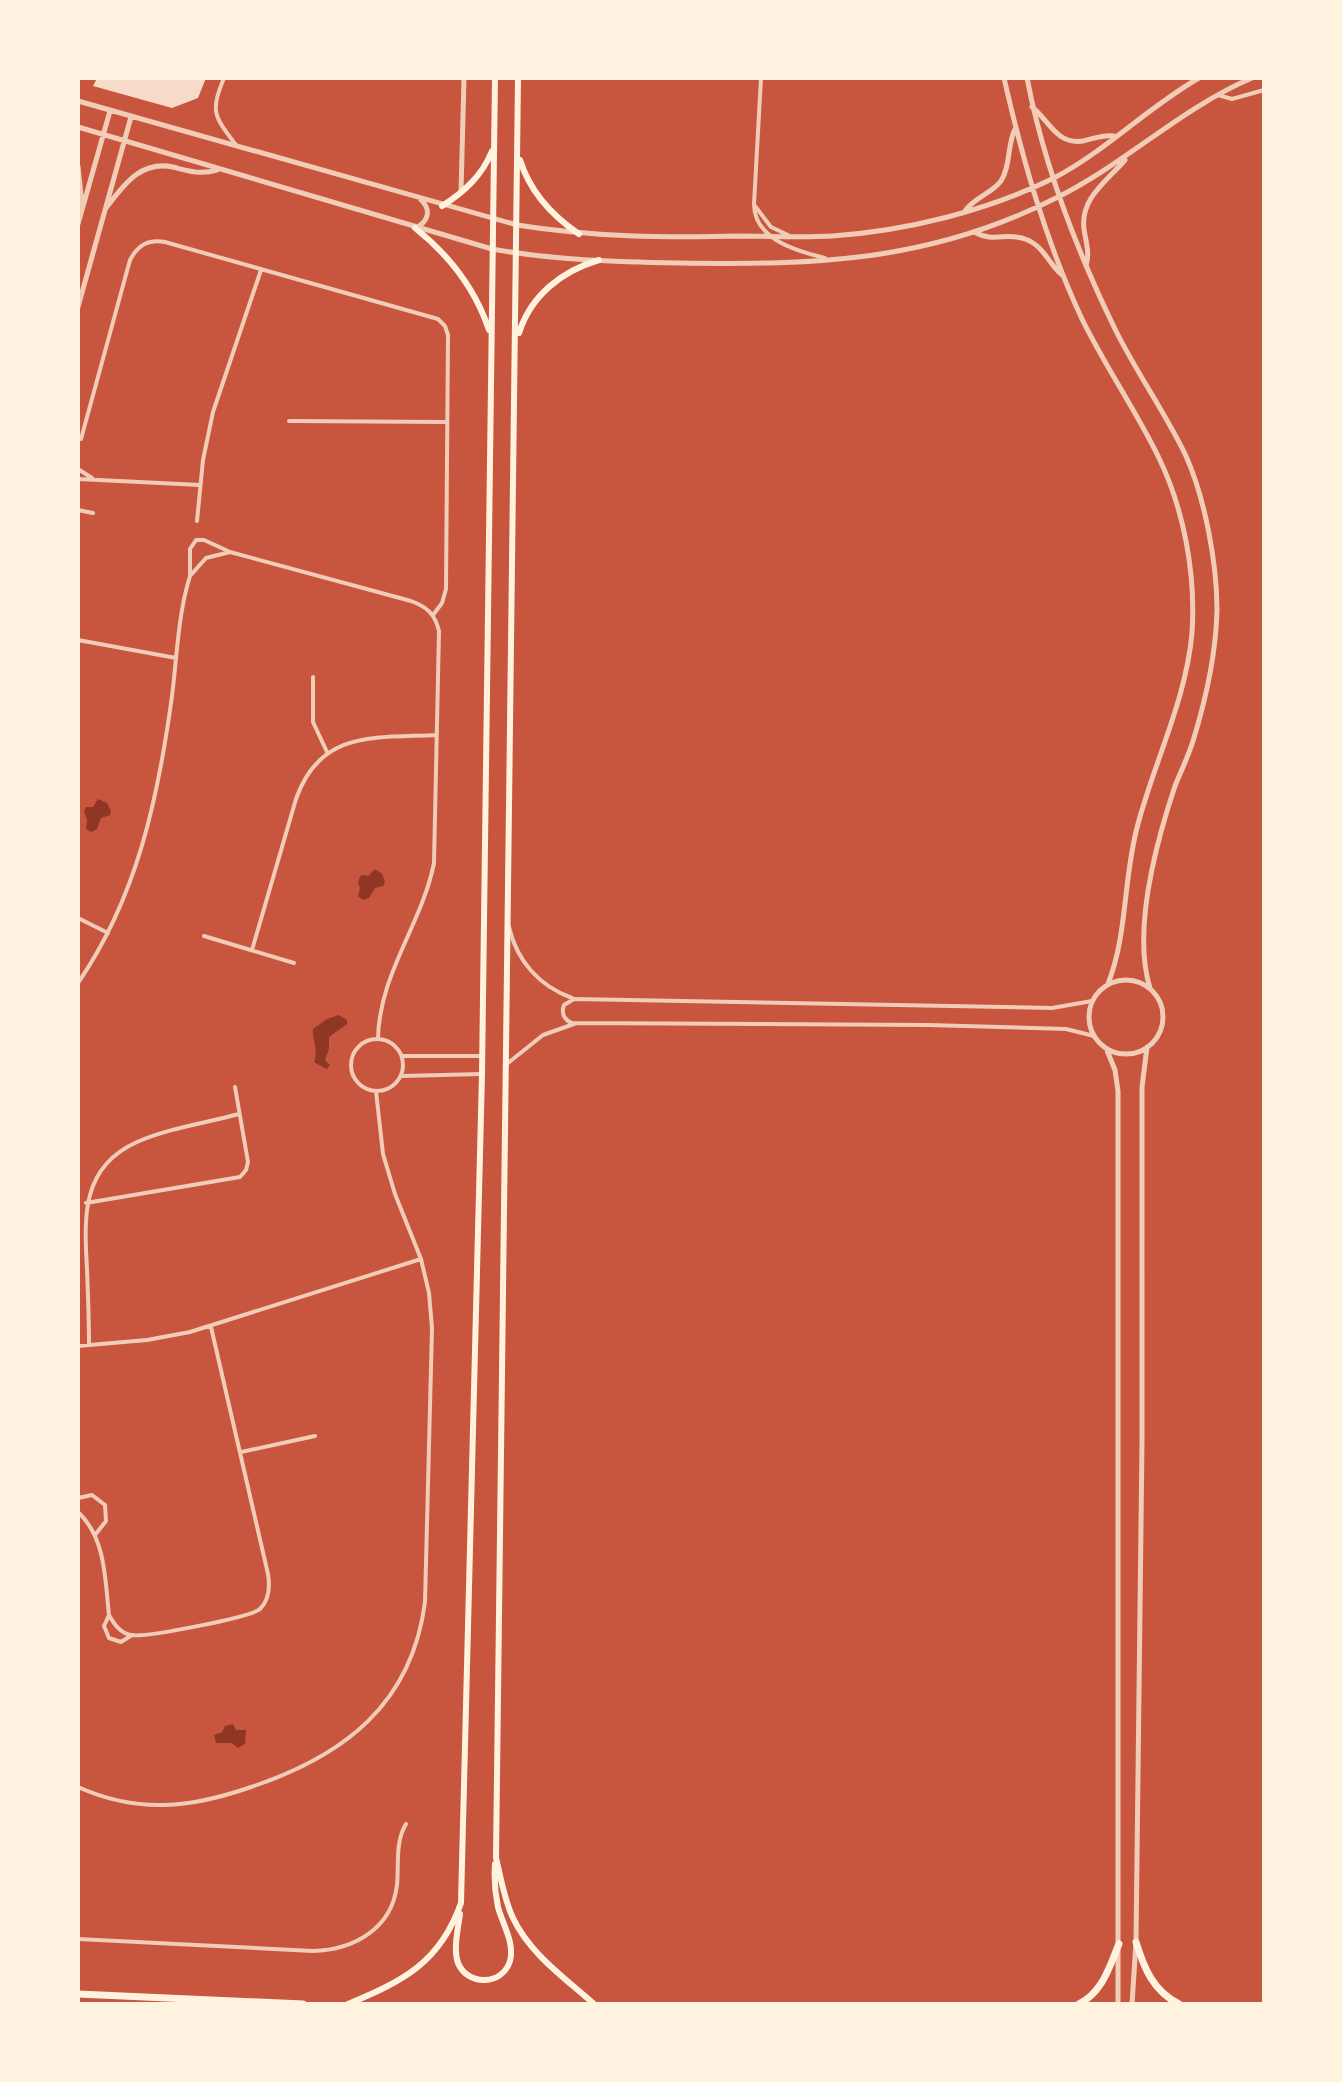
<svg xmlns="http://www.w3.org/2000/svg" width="1342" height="2082" font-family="'IBM Plex Serif',serif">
<rect width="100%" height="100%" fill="#c8553d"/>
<path fill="#8f3625" d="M98 799 107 803 111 811 110 815 101 818 97 829 91 832 86 829 87 820 84 811 86 807H93Z
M375 869 382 874 385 882 383 886 375 888 369 898 363 900 358 896 360 888 358 882 361 875 368 876Z
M339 1015 347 1020V1024L329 1037V1049L325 1060 330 1065 327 1069 314 1062C319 1049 312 1042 313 1029L327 1019Z
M233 1724 236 1730H246L245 1744 238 1748 232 1743H216L214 1735 222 1732 225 1726Z"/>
<path fill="#f7dbc8" d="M97 78H206L198 98 172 108 93 86Z"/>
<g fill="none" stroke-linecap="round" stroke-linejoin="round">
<path stroke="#f1ccb7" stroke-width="4" d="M224 78C210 112 214 116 236 145
M761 78 754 204C754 239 796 251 825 258
M1218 95 1232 99 1264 90
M755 206 771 227 788 235
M289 421 447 422
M81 439 130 260C138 245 148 239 165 242L438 319 445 326 448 335 446 589 442 603 433 615
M78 469 92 478
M78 479 200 485
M78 510 93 513
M197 521 203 460 213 412 261 270
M190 574V549L196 540H204L228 551
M78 640 176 658
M313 677V722L327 752
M78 918 108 933
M509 927C517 961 539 986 572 998
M204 936 294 963
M252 950 296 799C320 730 375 738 436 735
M78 983C137 897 158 799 172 696 177 657 178 614 190 576L206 558 230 552 411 601C427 607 435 614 439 631L434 863C422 924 379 974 378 1039
M1092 1001 1052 1008 574 999 564 1005C561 1013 564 1020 572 1023L928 1025 1066 1029 1094 1036
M351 1065a26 26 0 1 1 52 0a26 26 0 1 1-52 0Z
M402 1056H483
M508 1063 543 1035 574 1024
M401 1076 482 1074
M86 1203 240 1177 246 1170 248 1162 235 1087
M89 1344C89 1319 88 1294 87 1269 84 1217 81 1167 137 1142 169 1128 206 1123 239 1114
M78 1346 147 1340 190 1332 421 1259
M241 1452 315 1436
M78 1498 92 1495 105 1505 106 1521 95 1535
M78 1512C106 1538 105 1580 109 1615 114 1624 120 1633 131 1635 145 1638 251 1617 260 1609 270 1599 270 1586 268 1574L211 1327
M109 1615 104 1626 109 1638 121 1642 132 1635
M78 1787C138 1814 191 1808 251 1787 344 1756 412 1704 425 1602L432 1328 429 1293 421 1259 395 1194 383 1154 376 1091
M78 1939 313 1951C353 1950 392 1929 397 1885 399 1864 395 1842 406 1824"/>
<path stroke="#f1ccb7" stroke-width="5" d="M1004 78C1023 161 1046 242 1082 319 1105 366 1135 409 1158 456 1184 509 1196 574 1192 633 1186 700 1155 760 1138 824 1123 877 1128 933 1108 984
M1027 78C1044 166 1076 249 1115 329 1136 372 1165 412 1186 456 1205 499 1217 563 1217 610 1216 654 1206 699 1193 741 1188 757 1181 771 1175 786 1156 843 1132 930 1150 988
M78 101 517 225C592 237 665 238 741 236 771 236 801 238 832 236 906 231 987 211 1054 178 1106 151 1148 107 1199 78
M1032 107C1049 120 1056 145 1083 141 1094 139 1102 134 1114 136
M78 127 492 249C554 260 616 262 679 263 817 265 930 262 1056 198 1125 164 1181 108 1252 78
M78 166 82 205
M461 192 464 78
M106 208C123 186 140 160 173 167 189 171 200 175 217 170
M965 211C975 197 991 194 1001 181 1011 165 1007 145 1015 129
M78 224 110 111
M417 227C429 221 431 209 421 200
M974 232C994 243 1007 232 1025 239 1043 245 1049 264 1062 275
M1086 266C1090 252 1086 243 1084 229 1080 198 1107 181 1125 160
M78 307 131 117
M1089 1017a37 37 0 1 1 74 0a37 37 0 1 1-74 0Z
M1106 1048 1115 1070 1118 1091V2004
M1132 2004 1136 1942 1142 1442V1087L1147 1047"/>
<path stroke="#fff3e0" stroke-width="6" d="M518 78 496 1858C501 1878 504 1899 513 1918 530 1954 565 1978 594 2004
M520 160C530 192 551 215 579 234
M442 206C464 192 482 176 492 151
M415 228C449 255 475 288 489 330
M519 333C531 295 562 271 599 260
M460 1914C458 1929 453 1949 458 1963 468 1987 503 1985 510 1961 515 1943 502 1923 498 1907 495 1893 494 1878 495 1864
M348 2004C403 1981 440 1963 461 1903L482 1074 495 78"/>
<path stroke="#fff3e0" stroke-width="7" d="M1136 1942C1144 1968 1153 1991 1179 2004
M78 1994 303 2004
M1079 2004C1103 1992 1109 1967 1119 1944"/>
</g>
<rect width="1342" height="2082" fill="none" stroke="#fff3e0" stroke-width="160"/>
</svg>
